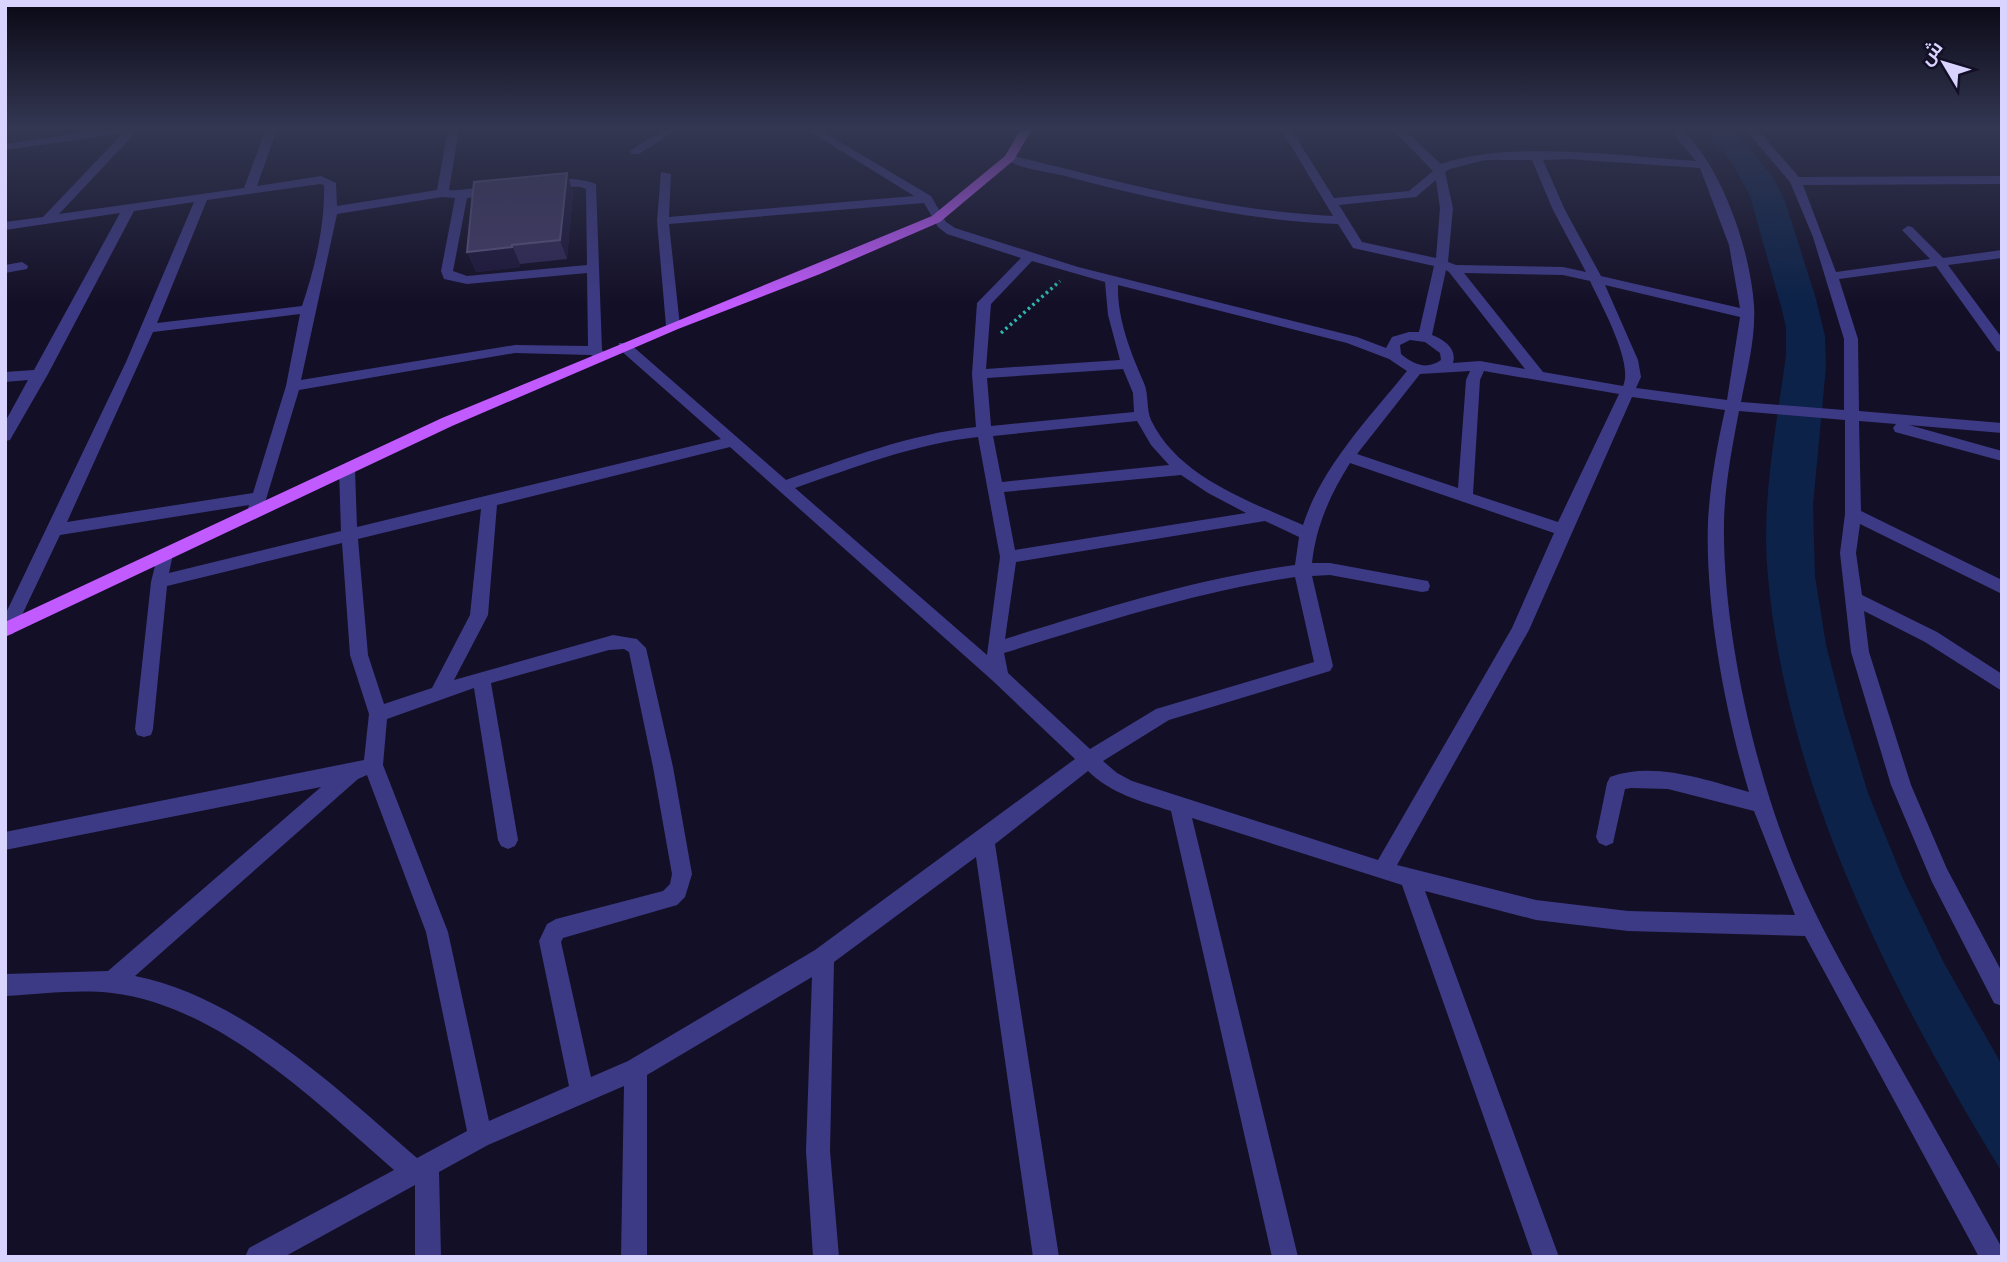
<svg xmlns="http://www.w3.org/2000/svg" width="2007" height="1262" font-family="Montserrat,Cairo,sans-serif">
<rect width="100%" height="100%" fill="#130f26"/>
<path fill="#0c2248" d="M1702 129H1732L1771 174 1785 201 1816 299 1825 336 1826 367 1813 505 1815 576 1826 645 1844 714 1868 793 1903 879 1944 963 2002 1065V1172C1891 991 1783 781 1767 565 1762 496 1777 424 1786 355V328L1782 310 1750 196 1731 161Z"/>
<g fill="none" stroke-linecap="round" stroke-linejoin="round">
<path stroke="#2fb8b0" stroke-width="3.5" stroke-dasharray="2.5 3.5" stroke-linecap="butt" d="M1001 333 1060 281"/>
<path fill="#3d3a85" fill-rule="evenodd" d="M106 129H139L59 214 244 188 266 129H277L257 186 321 176 336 183 337 206 437 190 448 129H459L449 190C463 192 490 183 501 191L495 195 467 198 453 271 467 276 587 265 586 189C572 182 553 195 541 186 555 176 581 178 596 184L602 350 607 356 600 360 591 355 515 353 299 390 261 516H249L247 512 249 505 60 535 13 634 5 635V615L126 362 194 202 134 211 48 374 10 440 5 441V422L28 380 5 382V372L34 370 120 213 5 230V222L43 217 123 133 5 150V144ZM320 184 324 185C325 226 315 267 302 306L157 323 207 200ZM442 197 455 198 441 271 444 279 467 284 587 273 588 346 515 345 301 380 337 214ZM300 314 286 386 253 493 67 522 153 332Z
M665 129H678L639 154H631V150Z
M806 129H818L931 196 946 222 955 228 1078 267 1357 337 1386 348 1392 337 1409 332H1419L1434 266 1353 248 1338 224C1244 220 1155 200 1065 176 1047 171 1018 169 1004 158L1010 155C1117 181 1222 211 1333 216L1281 129H1291L1334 198 1409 191 1433 171 1392 129H1403L1441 164C1507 140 1624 156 1696 161L1669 129H1681C1722 166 1750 249 1754 305 1756 337 1747 371 1741 402L1844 410V339L1813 237 1790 182 1745 129H1757L1799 177 2002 176V184L1803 185 1836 272 1930 259 1902 230 1908 226 1912 227 1943 258 2002 250V258L1948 265 2002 338V352L1997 351 1936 266 1839 279 1858 339 1859 411 2002 423V433L1909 425 2002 451V461L1895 432 1893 428 1896 424 1859 421 1861 511 2002 580V594L1860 524 1856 553 1862 595 1937 632 2002 674V691L1925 642 1864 611 1869 652 1911 785 1947 869 2002 972V1006L1994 1003 1932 882 1891 785 1851 652 1840 553 1845 514V420L1739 411C1732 448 1725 484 1724 521 1722 629 1755 774 1796 871 1821 930 1853 984 1885 1040 1924 1109 1963 1178 2002 1248V1257H1979L1805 936 1628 931 1536 920 1425 891 1559 1257H1533L1402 885 1192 818 1298 1257H1272L1171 811C1140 801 1112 794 1088 771L995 844 1059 1257H1033L976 857 834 962 830 1151 839 1257H813L806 1151 812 977 647 1075V1257H621L624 1086 488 1145 439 1172 441 1257H415V1185L284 1257H245L249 1248 394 1170C316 1102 220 1006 112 993 78 989 40 994 5 996V974L108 971 321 787 5 850V832L364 760 369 714 350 655 342 543 167 586 153 729 151 735 144 737 137 735 135 729 151 582 159 550 165 548 173 554 169 573 341 531 339 469 347 464 355 469 357 527 721 439 619 349V343H629L786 480C848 458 910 434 976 427L972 374 977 303 1021 258 947 234 938 227 924 203 669 224 680 326 673 330 666 326 657 221 661 172 671 174 669 217 914 196ZM1568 159 1700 168 1729 245 1740 308 1601 276 1565 210 1543 160ZM1485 160H1532L1553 210 1586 272 1563 267 1456 265 1448 262 1453 208 1445 172 1450 169ZM1436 180 1440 208 1436 258 1362 242 1339 205 1416 197ZM1032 261 1105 282 1108 315 1120 360 986 369 991 304ZM1446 270 1449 272 1525 369 1480 361 1453 363C1457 349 1445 340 1432 335ZM1464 273 1563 275 1590 281C1601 305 1634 363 1623 386L1543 372ZM1118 285 1347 343 1389 359 1407 371C1369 418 1322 466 1303 525 1249 501 1178 477 1151 420 1146 409 1149 395 1144 383 1131 353 1117 319 1118 285ZM1605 285 1740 317 1727 400 1636 388 1641 377 1638 360ZM1410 340 1425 342 1440 353 1441 360C1427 370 1414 365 1401 354L1400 345ZM1123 369 1133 393 1134 412 991 426 987 378ZM1470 371 1466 380 1458 488 1357 454 1420 374ZM1484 371 1619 394 1558 522 1473 494 1480 380ZM1632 397 1725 410C1717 446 1710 484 1708 521 1705 606 1725 711 1749 792 1705 780 1655 761 1610 777L1607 783 1596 837 1599 843 1606 846 1613 843 1625 789 1631 788 1668 789 1754 811 1795 915 1628 911 1536 900 1397 865 1529 630ZM1137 421 1151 445 1169 465 1002 482 993 436ZM978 437 1000 557 987 655 795 488C856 467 914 444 978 437ZM730 447 993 681 1075 759 815 950 628 1061 591 1077 561 942 563 938 677 905 685 897 692 874 673 767 646 648 637 639 613 635 454 680 488 615 497 505ZM1350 463 1554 533 1512 628 1378 860 1132 781 1117 773 1103 761 1169 720 1330 671 1333 666 1312 576 1330 575 1422 592 1428 591 1430 586 1428 581 1422 580 1330 563H1312C1316 526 1330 495 1350 463ZM1181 475 1208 493 1246 513 1015 550 1004 492ZM481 509 470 615 432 688 384 704 368 655 358 539ZM1265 521 1299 537 1295 565C1195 579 1101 609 1005 639L1016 562ZM1295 577 1314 662 1156 709 1090 749 1008 673 1004 653C1101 623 1195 592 1295 577ZM624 649 629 652 653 767 672 874 670 884 663 891 556 919 547 924 539 941 569 1086 489 1121 448 932 383 765 387 719 474 688 498 840 501 846 508 849 515 846 518 840 491 683 609 650ZM367 775 426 932 467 1131 417 1158C337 1089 242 997 135 976L358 779Z
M22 262 28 266 27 269 5 273V265Z"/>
<path fill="#c25bff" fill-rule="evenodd" d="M1021 129H1032L1014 160 940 222 820 274 678 329 452 426 5 637V622L442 418 932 216 1005 156Z"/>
</g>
<path fill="#312854" d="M573 192 567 259 520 264V267L476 272 467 252Z"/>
<path fill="#1d163a" d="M567 173 573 192 567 259 560 240Z
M512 245 520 264V267L476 272 467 252Z"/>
<path fill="#433a66" stroke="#5a527e" stroke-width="2" d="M567 173 560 240 512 245V247L467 252 474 182Z"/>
<linearGradient id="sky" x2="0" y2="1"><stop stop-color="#0a0815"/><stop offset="0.42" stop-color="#333752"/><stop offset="1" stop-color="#333752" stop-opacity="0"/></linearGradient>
<rect width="2007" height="305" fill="url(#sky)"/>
<rect width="2007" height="1262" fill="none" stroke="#d9d4ff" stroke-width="14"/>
<g transform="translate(1944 63) rotate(308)" stroke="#130f26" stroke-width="5" paint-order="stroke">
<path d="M0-5L12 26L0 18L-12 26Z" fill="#d9d4ff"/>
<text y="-10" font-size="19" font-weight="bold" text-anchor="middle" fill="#d9d4ff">ش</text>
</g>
</svg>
